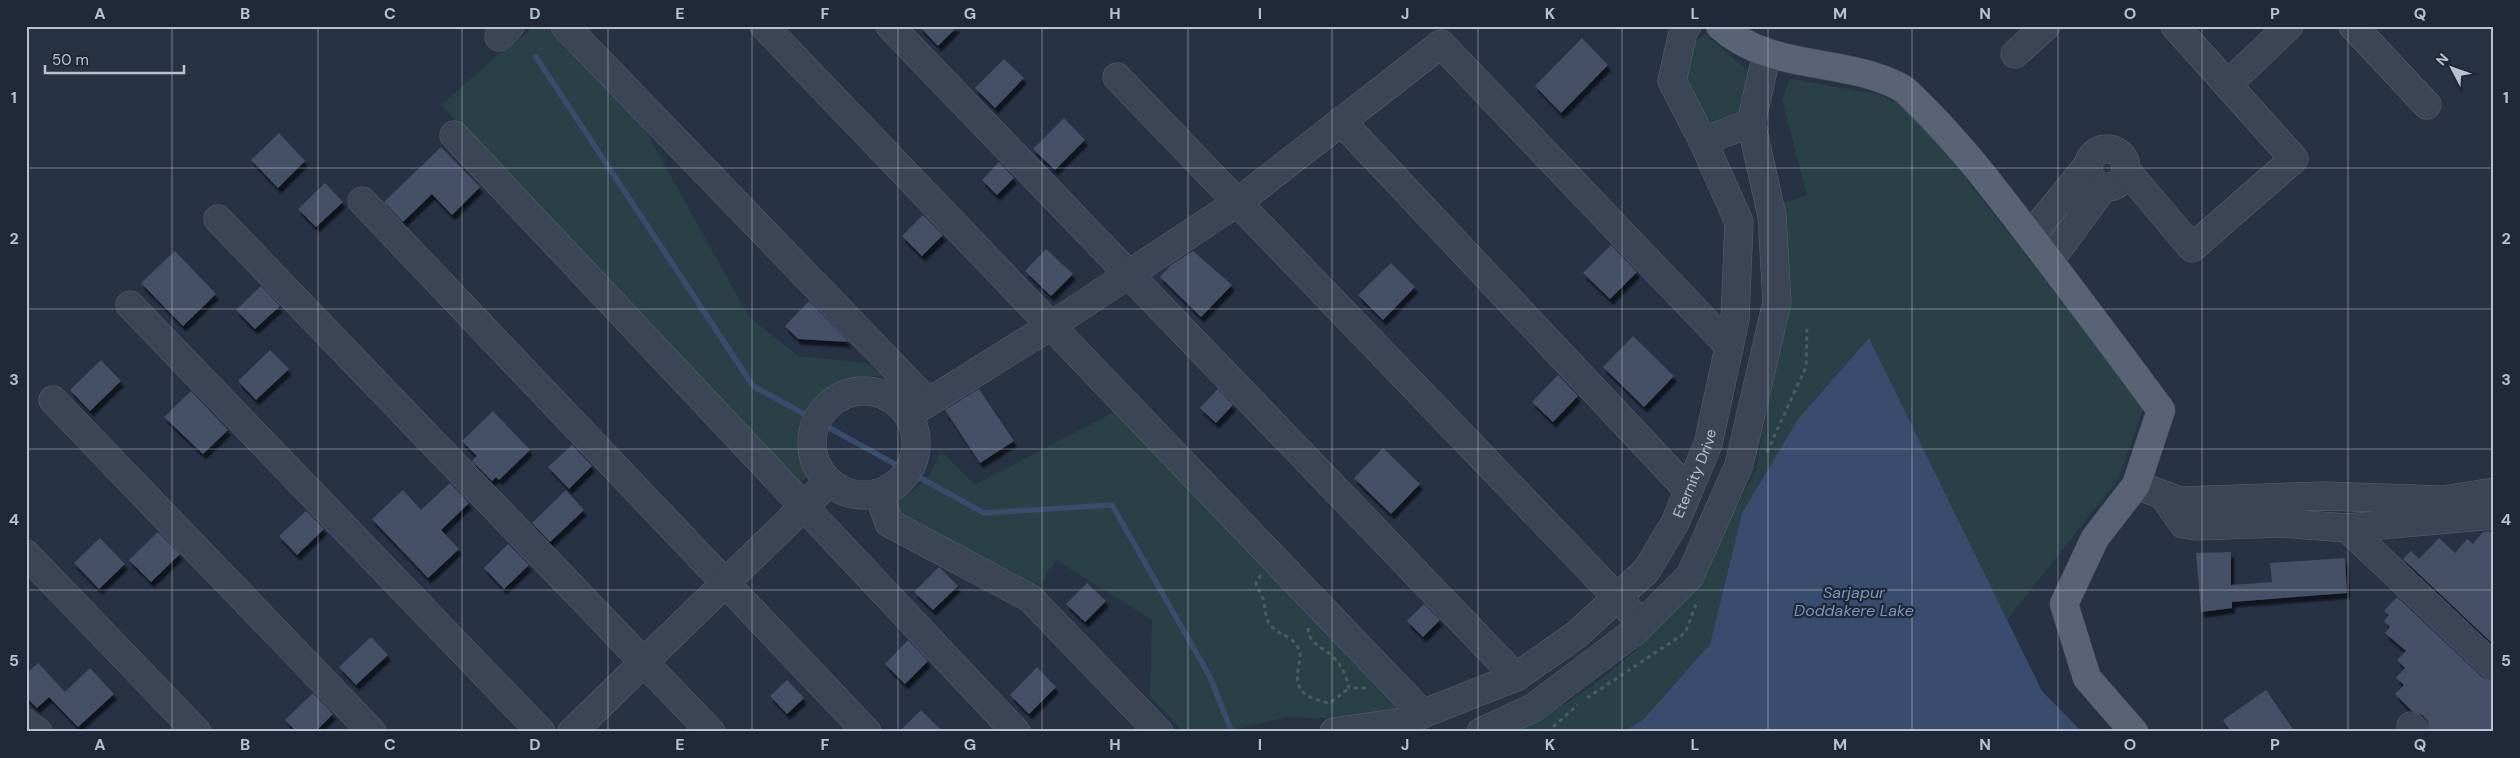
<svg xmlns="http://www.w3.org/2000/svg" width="2520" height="758" font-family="'DM Sans',sans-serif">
<defs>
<filter id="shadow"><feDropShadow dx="3" dy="5.5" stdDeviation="1" flood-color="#0009"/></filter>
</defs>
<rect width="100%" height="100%" fill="#273245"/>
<path fill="#294146" d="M536 26H545L643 126 749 317 798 356 867 363 883 377C825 370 787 419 810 473L798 486 441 105 498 55Z
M1705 34 1755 77 1743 110 1711 122 1681 85 1693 43Z
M1790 79 1878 94 1913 111 2144 406 2119 478 2007 620 1869 338 1798 419 1742 513 1710 644 1643 720 1623 732H1509L1568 702 1592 686 1634 652 1670 614 1716 543 1737 506 1756 469 1784 316 1783 203 1807 195 1782 100Z
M1114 412 1214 512 1405 710 1344 719 1287 717 1224 732H1184L1150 696 1152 620 1056 560 1040 586 899 514 896 505C900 495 913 493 920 485 930 475 936 463 941 451L975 485Z"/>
<path fill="#3a4c6d" d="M1869 338 2042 691 2082 732H1623L1643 720 1710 644 1742 513 1798 419Z"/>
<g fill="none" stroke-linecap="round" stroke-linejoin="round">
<path stroke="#3a4c6d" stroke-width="5.5" d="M536 57 753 386 984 513 1112 505 1210 677 1231 730"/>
</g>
<path fill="#444f65" filter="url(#shadow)" d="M919 26H958L938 46Z
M1582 38 1608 65 1561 113 1535 86Z
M1004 59 1024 78 995 108 975 88Z
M1064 118 1085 140 1055 170 1033 149Z
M279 133 305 161 278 188 251 160Z
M441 147 480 187 452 215 432 194 403 222 384 202Z
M999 162 1014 178 997 195 982 180Z
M325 183 343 202 316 227 298 209Z
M923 215 943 235 922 256 902 236Z
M1611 245 1637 272 1610 299 1583 273Z
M1046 249 1073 274 1051 296 1025 271Z
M175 251 216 294 183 326 141 283Z
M1193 251 1232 285 1201 317 1160 277 1171 265Z
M1391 263 1415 287 1383 320 1358 295Z
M261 286 280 306 255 329 236 310Z
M809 301 849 342 798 339 785 326Z
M1633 336 1674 376 1644 407 1603 367Z
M270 350 289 369 256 400 238 381Z
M101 360 121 381 90 411 70 390Z
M1558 375 1578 396 1553 422 1532 402Z
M979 389 1014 441 980 463 945 410Z
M1218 389 1233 405 1216 423 1200 408Z
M191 391 228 430 203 454 164 417Z
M493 411 530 450 499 480 496 477 492 481 472 461 477 456 462 441Z
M572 445 592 466 569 489 548 467Z
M1383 448 1420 484 1391 514 1354 478Z
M450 483 469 503 441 530 459 549 428 578 372 519 403 490 421 510Z
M566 490 584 510 550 542 532 523Z
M306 511 324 529 297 555 279 536Z
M2489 531 2494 535V645L2403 559 2411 551 2419 559 2439 538 2455 553 2467 539 2473 544 2483 532Z
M158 532 180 554 151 582 129 560Z
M100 538 125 564 99 589 74 563Z
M508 544 529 565 504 589 484 568Z
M2231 552V585L2272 582 2270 563 2345 558 2347 593 2232 602V608L2201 612 2196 553Z
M939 567 958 586 933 610 914 592Z
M1087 583 1106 601 1085 622 1066 604Z
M2397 597 2483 678 2494 682V732H2432L2428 721 2422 715 2412 711 2395 694 2404 685 2396 678 2405 668 2397 660 2406 651 2385 633 2390 627 2384 621 2389 615 2384 611Z
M1424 604 1440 620 1423 637 1407 621Z
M371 637 388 655 356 685 339 667Z
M908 640 928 661 905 684 885 664Z
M38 663 65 692 90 668 114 694 78 727 49 697 37 708 26 697V674Z
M1037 667 1056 687 1029 714 1010 695Z
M787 680 804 698 787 714 770 696Z
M2266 690 2295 732H2231L2223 720Z
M313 693 333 714 315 732H297L285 720Z
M921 710 943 732H899Z"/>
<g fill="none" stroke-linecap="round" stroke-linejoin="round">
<g stroke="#5a6272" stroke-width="29">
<g id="minor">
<path d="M565 26 927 401"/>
<path d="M764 26 1423 714"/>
<path d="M890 26 1516 677"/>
<path d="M2353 26 2427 105"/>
<path d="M499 37 510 26"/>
<path d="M2015 54 2046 26"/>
<path d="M1117 77 1629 610"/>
<path d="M2228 84 2289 26"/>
<path d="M1341 121 1688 490"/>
<path d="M454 135 1016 732"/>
<path d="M1703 141 1751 123"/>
<circle cx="2107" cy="168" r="19"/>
<path d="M2126 170 2192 248 2294 159 2175 26"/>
<path d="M362 201 867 732"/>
<path d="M218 219 711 732"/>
<path d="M2031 235 2088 165"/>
<path d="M2050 260 2104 187"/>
<path d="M130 305 541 732"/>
<circle cx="864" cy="443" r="52"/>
<path d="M53 400 372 732"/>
<path d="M908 415 1052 325 1238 202 1441 44 1729 346"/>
<path d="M2136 485 2180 501 2323 496 2443 500 2494 492"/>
<path d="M878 493 889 523 1030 598 1159 732"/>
<path d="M2163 495 2183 524 2197 526 2279 523 2347 528 2494 515"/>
<path d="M2347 528 2494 667"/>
<path d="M26 554 197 732"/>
<path d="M26 723 38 732"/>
<path d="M2411 726 2417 732"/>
<path d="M572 732 829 482"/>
<path id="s1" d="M1334 732 1402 722 1516 677 1576 635 1646 571 1675 523 1708 444 1735 320 1739 222 1703 141 1672 81 1683 32 1687 26"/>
<path d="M1481 732 1533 708 1635 631 1690 576 1739 465 1777 302 1772 216 1751 123 1767 53"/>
</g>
</g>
<g stroke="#454d5e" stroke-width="29">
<path id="major" d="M1720 26C1771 72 1844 57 1900 87 1906 90 1912 97 1917 102 1939 123 1958 145 1978 169 2041 248 2101 329 2161 410L2136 485 2095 538 2064 604 2087 678 2134 732"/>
</g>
<path stroke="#475e62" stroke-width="3" stroke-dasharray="4 4" stroke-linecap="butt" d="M1767 452 1806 367 1807 328
M1261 575 1256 583C1257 588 1260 591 1262 596 1267 608 1263 619 1273 628 1281 636 1292 636 1297 646 1302 654 1300 660 1298 669 1294 694 1310 699 1330 703L1349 688
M1308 628C1309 645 1322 646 1332 656 1342 665 1346 676 1349 688H1368
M1587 698 1685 633 1697 602
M1547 732 1578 705"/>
<use href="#minor" stroke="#3b4555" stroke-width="28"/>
<use href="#major" stroke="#5a6375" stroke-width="28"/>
</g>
<path fill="none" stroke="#b9c0ce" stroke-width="1" stroke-opacity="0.55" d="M172 26V732M318 26V732M462 26V732M608 26V732M752 26V732M898 26V732M1042 26V732M1188 26V732M1332 26V732M1478 26V732M1622 26V732M1768 26V732M1912 26V732M2058 26V732M2202 26V732M2348 26V732M26 168H2494M26 309H2494M26 449H2494M26 590H2494"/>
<g text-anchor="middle" stroke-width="4.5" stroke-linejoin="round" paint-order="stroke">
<g font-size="15" fill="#b9c0ce" stroke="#20293a">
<text dy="5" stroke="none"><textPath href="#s1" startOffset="469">Eternity Drive</textPath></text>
</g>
<g font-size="16" font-style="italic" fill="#7f94b6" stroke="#20293a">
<text x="1854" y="598">Sarjapur<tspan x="1854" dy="18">Doddakere Lake</tspan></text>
</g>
</g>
<rect width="2520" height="758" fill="none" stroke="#20293a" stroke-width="55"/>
<g transform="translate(2452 68) rotate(311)" stroke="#20293a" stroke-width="4" paint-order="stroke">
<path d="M0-4L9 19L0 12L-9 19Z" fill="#b9c0ce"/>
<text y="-8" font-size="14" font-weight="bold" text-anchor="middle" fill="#b9c0ce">N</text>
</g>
<path d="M45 65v8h139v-8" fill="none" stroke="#b9c0ce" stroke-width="2.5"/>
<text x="52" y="65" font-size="15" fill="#b9c0ce" stroke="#20293a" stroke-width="4" paint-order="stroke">50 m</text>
<rect x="28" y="28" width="2464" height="702" fill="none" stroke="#b9c0ce" stroke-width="2"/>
<g font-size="16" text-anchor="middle" font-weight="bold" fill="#b9c0ce">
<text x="100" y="19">A</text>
<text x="245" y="19">B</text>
<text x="390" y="19">C</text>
<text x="535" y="19">D</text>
<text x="680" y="19">E</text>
<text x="825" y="19">F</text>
<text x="970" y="19">G</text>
<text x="1115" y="19">H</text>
<text x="1260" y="19">I</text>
<text x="1405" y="19">J</text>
<text x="1550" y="19">K</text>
<text x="1695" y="19">L</text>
<text x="1840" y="19">M</text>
<text x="1985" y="19">N</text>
<text x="2130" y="19">O</text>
<text x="2275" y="19">P</text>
<text x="2420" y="19">Q</text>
<text x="14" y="103">1</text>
<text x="2506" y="103">1</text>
<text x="14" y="244">2</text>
<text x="2506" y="244">2</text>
<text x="14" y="385">3</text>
<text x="2506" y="385">3</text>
<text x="14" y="525">4</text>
<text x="2506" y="525">4</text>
<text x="14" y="666">5</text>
<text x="2506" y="666">5</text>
<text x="100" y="750">A</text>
<text x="245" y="750">B</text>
<text x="390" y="750">C</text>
<text x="535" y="750">D</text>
<text x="680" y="750">E</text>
<text x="825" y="750">F</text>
<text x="970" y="750">G</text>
<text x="1115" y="750">H</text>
<text x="1260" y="750">I</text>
<text x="1405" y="750">J</text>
<text x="1550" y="750">K</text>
<text x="1695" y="750">L</text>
<text x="1840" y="750">M</text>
<text x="1985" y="750">N</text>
<text x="2130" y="750">O</text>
<text x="2275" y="750">P</text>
<text x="2420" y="750">Q</text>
</g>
</svg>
